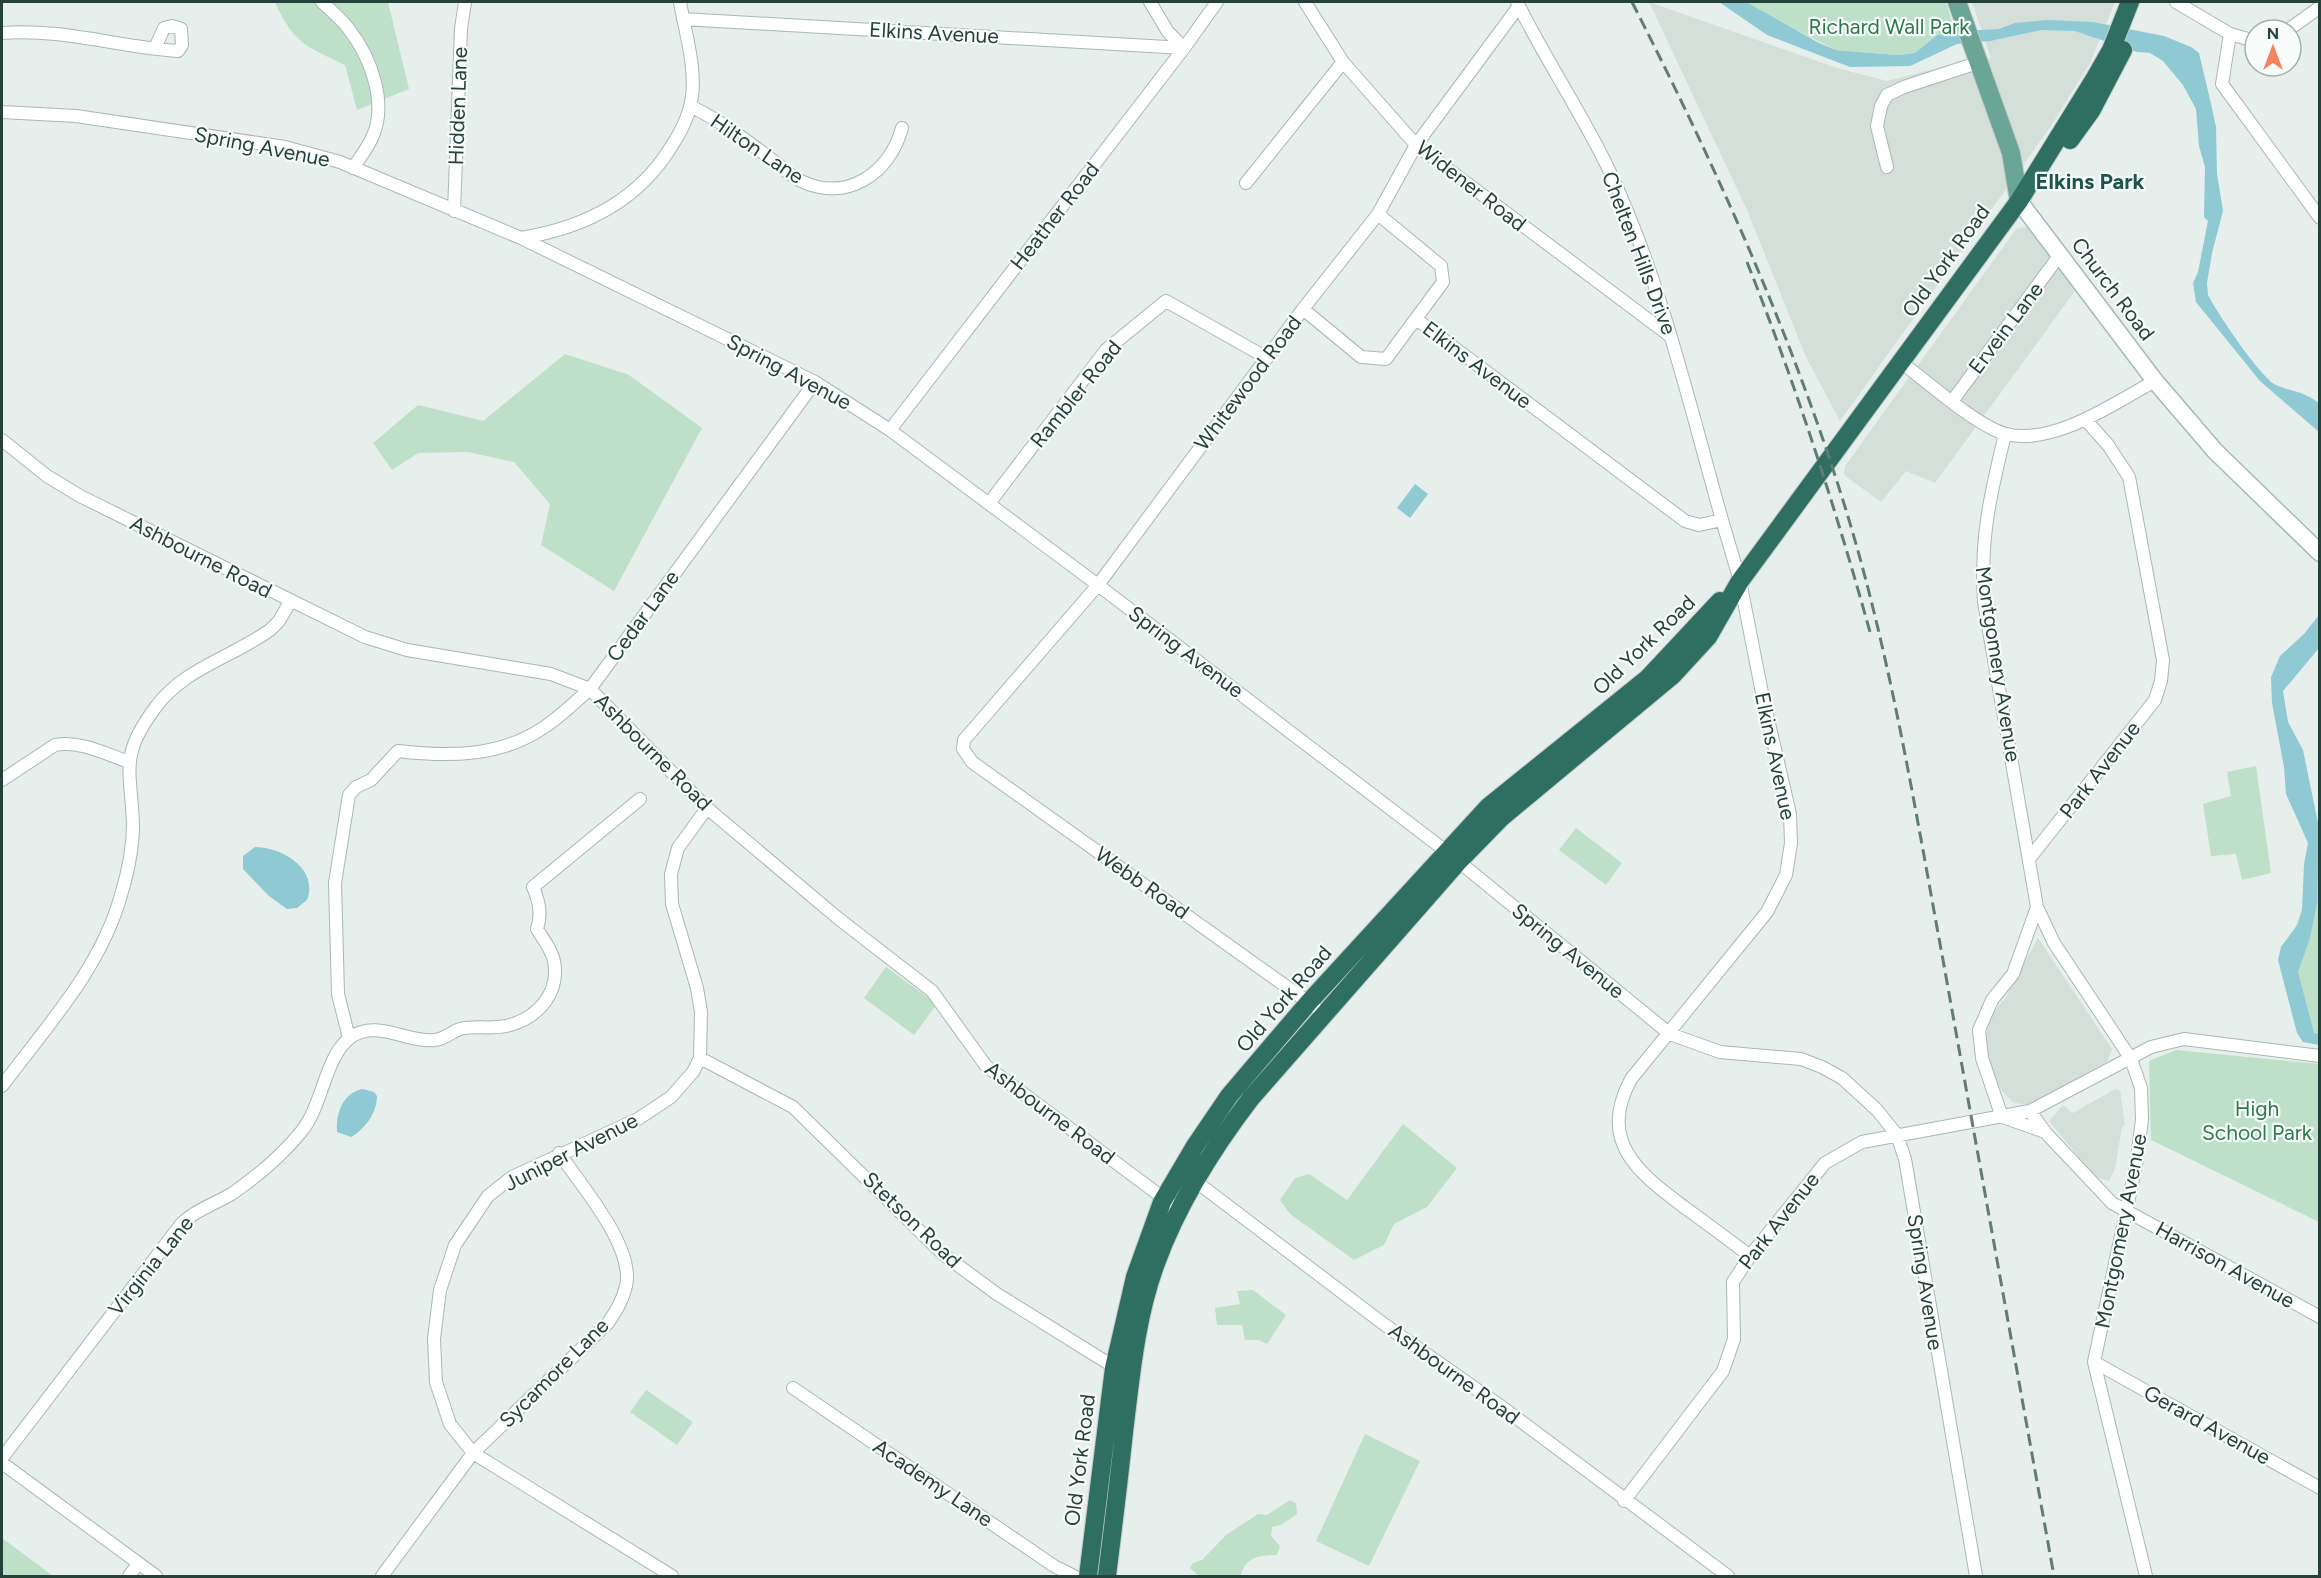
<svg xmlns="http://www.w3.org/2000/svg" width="2321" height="1578" font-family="Figtree,sans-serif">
<rect width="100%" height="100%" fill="#e6efeb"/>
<path fill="#d4dfda" d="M1649 2 1837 68 1887 81 1961 62 1991 58 1972 2H2115L2090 63 2049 129 1840 421 1806 357 1747 210Z
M2027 227 2075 291 1935 483 1906 471 1881 502 1844 475 1845 466 2017 228Z
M2038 938 2112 1049 2108 1061 2030 1105 2014 1103 2002 1091 1989 1068 1984 1045 1990 1016 2006 997Z
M2115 1089 2120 1090 2125 1125 2122 1127 2115 1169 2109 1181 2095 1177 2049 1121 2063 1105 2073 1113Z"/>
<path fill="#bfe0c8" d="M275 2H388L409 89 357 110 345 65C307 47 293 43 275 2Z
M1746 2H1946L1955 33 1946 32 1936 36 1915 53 1897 55 1836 50 1776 20Z
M565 354 629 375 702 428 614 591 541 545 550 504 514 462 468 452 418 453 392 470 373 443 418 405 483 421Z
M2256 766 2271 873 2242 880 2236 854 2211 856 2203 804 2231 796 2227 772Z
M1576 828 1622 863 1606 885 1559 850Z
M2319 857V1041H2312L2293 990V935Z
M886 967 937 1004 914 1035 864 998Z
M2176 1050 2319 1064V1222L2151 1140 2149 1061Z
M1403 1124 1457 1168 1427 1207 1394 1224 1384 1245 1354 1260 1290 1214 1280 1200 1295 1178 1309 1174 1347 1200Z
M1253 1290 1286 1315 1267 1344 1259 1340H1245L1242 1325H1217L1215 1308 1240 1304 1237 1291Z
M646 1390 693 1422 677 1445 630 1412Z
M1365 1434 1420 1461 1369 1566 1316 1541Z
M1290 1500 1296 1503 1297 1514 1281 1525 1272 1527 1271 1536 1280 1546 1277 1555C1260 1555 1244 1558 1241 1576H1199L1190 1568 1193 1563 1202 1560 1226 1535 1258 1514 1267 1515Z
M2 1538 53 1576H2Z"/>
<path fill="#8ec9d4" d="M1719 2H1746L1819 43 1836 50 1858 52 1898 55 1915 53 1936 36 1946 32 1999 29 2015 23 2047 20 2093 22 2164 36 2191 47 2199 53 2211 104 2216 127 2217 174 2223 211 2212 253 2207 283 2208 295C2218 314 2260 377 2276 385 2294 393 2301 390 2319 403V432L2260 381 2196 302 2193 283 2198 272 2208 221 2204 217 2205 167 2199 146 2196 109 2183 85 2163 61 2150 53 2137 52 2075 31 2041 30 1990 41 1957 44 1910 66 1850 67 1767 35Z
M1415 484 1428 494 1410 518 1397 508Z
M2319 615V648L2283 691 2288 722 2303 750 2319 828 2317 903 2310 938 2298 972 2314 1033 2319 1034V1045L2303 1042 2297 1033 2278 960 2281 947 2298 924 2302 911 2304 864 2308 843 2286 794 2284 767 2272 703 2271 677 2280 656 2304 634Z
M255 847C282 847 319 869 307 900L297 908 287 909 269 896 243 869V856Z
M363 1089 374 1092 377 1096C377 1113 365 1129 351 1137L337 1132C336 1114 342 1093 363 1089Z"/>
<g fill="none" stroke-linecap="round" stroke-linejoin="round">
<g stroke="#a8b8b2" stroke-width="14">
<path id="street" d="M322 2C331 10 341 19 348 28 371 57 389 105 371 140 366 150 359 159 353 168
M1150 2 1168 32 1184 48
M1305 2 1343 62 1416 145 1670 336
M1517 2C1545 59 1581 112 1609 170 1661 280 1689 403 1722 520
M2176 2 2230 34 2222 84 2320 218
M683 19 1184 48
M2288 30 2320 7
M2 33C62 28 118 47 178 51L182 45 181 29 172 26 164 28 155 48
M2230 34 2255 41
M690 106C719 120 742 137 767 156 778 164 789 175 801 181 847 203 890 173 902 128
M2 112 76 116 285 147 340 162 521 238 815 382 890 430 1098 585 1447 852 1670 1034 1720 1052 1801 1059 1822 1067 1842 1078 1877 1110 1897 1135 1905 1159 1976 1576
M1887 167 1877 126 1881 106 1887 95 1904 87 1980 62
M1246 183 1343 62
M454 211 461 29 465 2
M521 238C583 228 638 201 671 147 681 132 690 114 692 96 696 67 685 31 680 2
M1303 309 1361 357 1386 359 1443 282 1441 266 1378 214
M1416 319 1685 521 1699 525 1722 520 1740 581 1762 693 1790 814 1791 843 1786 875 1767 912 1631 1079C1597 1142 1639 1173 1684 1207 1706 1223 1728 1239 1750 1256
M1901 362C1926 381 1978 427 2006 434 2054 446 2114 403 2155 381
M1953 400 2059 256
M890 430 1184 48 1217 2
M2 440 47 476 80 496 365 637 407 650 551 674 590 689 707 808 839 919 932 991 986 1066 1170 1203
M990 502 1106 350 1166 301 1267 358
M2 780 55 745C79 740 106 754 129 762
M2029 859 2155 700 2161 681 2163 660 2129 477 2108 445 2085 419
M2037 907 2054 943 2131 1059 2141 1088 2142 1120 2136 1165 2094 1362 2146 1576
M1315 1007 972 762 963 749 964 740 1098 585 1303 309 1378 214 1416 145 1519 6
M349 1038 338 994 335 883 349 795 356 787 371 780 398 751C448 757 500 757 543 728 560 717 575 702 590 689L815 382
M700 1058 793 1107 944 1255 997 1294 1119 1370
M2 1086C46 1027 101 968 121 895 128 872 133 847 133 824 131 771 119 756 155 708 184 668 231 658 270 630L279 621 290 602
M2030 1111 2045 1132 2112 1203 2320 1317
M2002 1117 1982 1058 1979 1030 1992 1000 2013 974 2037 907 1984 602C1980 538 1990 496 2005 434
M2003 1117 2045 1132
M1190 1177 1385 1325 1506 1410 1728 1576
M2094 1362 2320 1488
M793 1388 1054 1566 1074 1576
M2 1458 182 1223C198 1208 216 1204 233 1193 256 1177 283 1154 301 1132 323 1106 325 1055 351 1037 377 1019 407 1043 435 1040 445 1039 451 1032 460 1029 476 1025 493 1030 510 1025 539 1017 560 992 554 961 552 950 543 939 537 929 542 914 539 901 533 887L640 799
M2 1463 156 1576
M1624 1501 1723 1371 1734 1339 1733 1282 1750 1256 1825 1163 1862 1142 2030 1111 2151 1047 2184 1039 2320 1056
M129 1576 138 1564
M382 1576 473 1453 608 1323C616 1311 623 1300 626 1286 635 1247 581 1185 559 1153
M672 1576 473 1453 450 1424 436 1382 434 1339 440 1290 455 1245 488 1196 512 1177 638 1119 671 1097 693 1072 700 1058 701 1012 697 988 672 904 671 874 678 848 707 808"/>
</g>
<g stroke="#a4bbb3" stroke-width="19">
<path id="secondary" d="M2019 201 2155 381 2215 451 2320 553"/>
</g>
<g stroke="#c2cac8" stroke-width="20">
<path id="primary" d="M1957 2 2011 153 2019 201"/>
</g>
<g stroke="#c2cac8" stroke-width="20">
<path id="highway" d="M2070 140 2091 111 2123 50
M1088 1576 1114 1368 1135 1277 1162 1202 1195 1146 1229 1096 1309 1002 1488 807 1648 678 1720 601
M1107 1576C1113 1528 1119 1480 1124 1432 1131 1375 1136 1317 1156 1263 1178 1203 1212 1149 1251 1098L1458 862 1502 817 1673 675 1708 637 1740 581 2019 201 2095 78 2111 50 2130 2"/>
</g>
<use href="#street" stroke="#fff" stroke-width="12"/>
<use href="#secondary" stroke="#fff" stroke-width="16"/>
<use href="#primary" stroke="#6aa596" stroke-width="18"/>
<use href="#highway" stroke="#2f6f62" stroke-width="18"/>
<path stroke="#5f7d75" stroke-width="3" stroke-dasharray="12 6" stroke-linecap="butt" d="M1632 2C1716 167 1791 332 1846 510 1891 657 1915 809 1943 960 1980 1166 2017 1371 2054 1576
M1747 262C1795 383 1835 506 1870 632"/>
</g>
<g text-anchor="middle" stroke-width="4.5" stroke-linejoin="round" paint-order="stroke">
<g font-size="21" fill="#2d7a4b" stroke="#f7fbf9">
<text x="1889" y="34">Richard Wall Park</text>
<text x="2257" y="1116">High<tspan x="2257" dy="24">School Park</tspan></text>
</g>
<g font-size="21" fill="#24423a" stroke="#f7fbf9">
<text transform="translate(934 33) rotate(3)" y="7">Elkins Avenue</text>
<text transform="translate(458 106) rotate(-88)" y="7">Hidden Lane</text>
<text transform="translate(262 147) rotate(11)" y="7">Spring Avenue</text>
<text transform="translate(757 149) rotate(34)" y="7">Hilton Lane</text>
<text transform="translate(1471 186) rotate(38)" y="7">Widener Road</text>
<text transform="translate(1055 216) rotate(-52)" y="7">Heather Road</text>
<text transform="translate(1639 253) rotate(69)" y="7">Chelten Hills Drive</text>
<text transform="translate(1946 261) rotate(-54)" y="7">Old York Road</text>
<text transform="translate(2113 289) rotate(53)" y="7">Church Road</text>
<text transform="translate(2006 328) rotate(-53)" y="7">Ervein Lane</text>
<text transform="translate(1477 365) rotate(37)" y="7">Elkins Avenue</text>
<text transform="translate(789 372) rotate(28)" y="7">Spring Avenue</text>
<text transform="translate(1248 383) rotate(-53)" y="7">Whitewood Road</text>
<text transform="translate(1076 394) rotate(-51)" y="7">Rambler Road</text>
<text transform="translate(201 557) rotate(27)" y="7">Ashbourne Road</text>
<text transform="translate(643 616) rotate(-54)" y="7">Cedar Lane</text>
<text transform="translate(1644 645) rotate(-44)" y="7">Old York Road</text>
<text transform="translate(1186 652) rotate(37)" y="7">Spring Avenue</text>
<text transform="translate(1998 664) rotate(81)" y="7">Montgomery Avenue</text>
<text transform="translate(653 752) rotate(45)" y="7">Ashbourne Road</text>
<text transform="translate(1775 756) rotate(78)" y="7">Elkins Avenue</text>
<text transform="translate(2100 770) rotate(-52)" y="7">Park Avenue</text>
<text transform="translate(1142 883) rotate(35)" y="7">Webb Road</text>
<text transform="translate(1568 951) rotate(39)" y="7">Spring Avenue</text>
<text transform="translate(1284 999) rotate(-49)" y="7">Old York Road</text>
<text transform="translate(1050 1113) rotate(37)" y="7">Ashbourne Road</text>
<text transform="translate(571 1152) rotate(-27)" y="7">Juniper Avenue</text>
<text transform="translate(912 1220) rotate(44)" y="7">Stetson Road</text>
<text transform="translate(1779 1221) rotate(-52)" y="7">Park Avenue</text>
<text transform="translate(2121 1231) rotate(-79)" y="7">Montgomery Avenue</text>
<text transform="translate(2225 1265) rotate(29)" y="7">Harrison Avenue</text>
<text transform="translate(151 1266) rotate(-51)" y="7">Virginia Lane</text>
<text transform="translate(1925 1282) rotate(81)" y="7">Spring Avenue</text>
<text transform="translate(554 1373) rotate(-45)" y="7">Sycamore Lane</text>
<text transform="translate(1454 1374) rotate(36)" y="7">Ashbourne Road</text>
<text transform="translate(2207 1425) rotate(29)" y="7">Gerard Avenue</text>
<text transform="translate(1080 1460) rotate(-83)" y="7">Old York Road</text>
<text transform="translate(933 1483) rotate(34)" y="7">Academy Lane</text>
</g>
<g font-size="22" font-weight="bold" fill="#1f5548" stroke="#f7fbf9">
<text x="2090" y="189">Elkins Park</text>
</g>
</g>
<rect width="2321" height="1578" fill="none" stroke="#24423a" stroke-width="6"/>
<g transform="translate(2273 48)"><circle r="28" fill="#f7fbf9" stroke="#a3b1ad" stroke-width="1.5"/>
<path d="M0-4.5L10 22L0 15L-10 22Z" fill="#f4845f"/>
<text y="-9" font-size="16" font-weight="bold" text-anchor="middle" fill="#24423a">N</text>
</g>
</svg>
